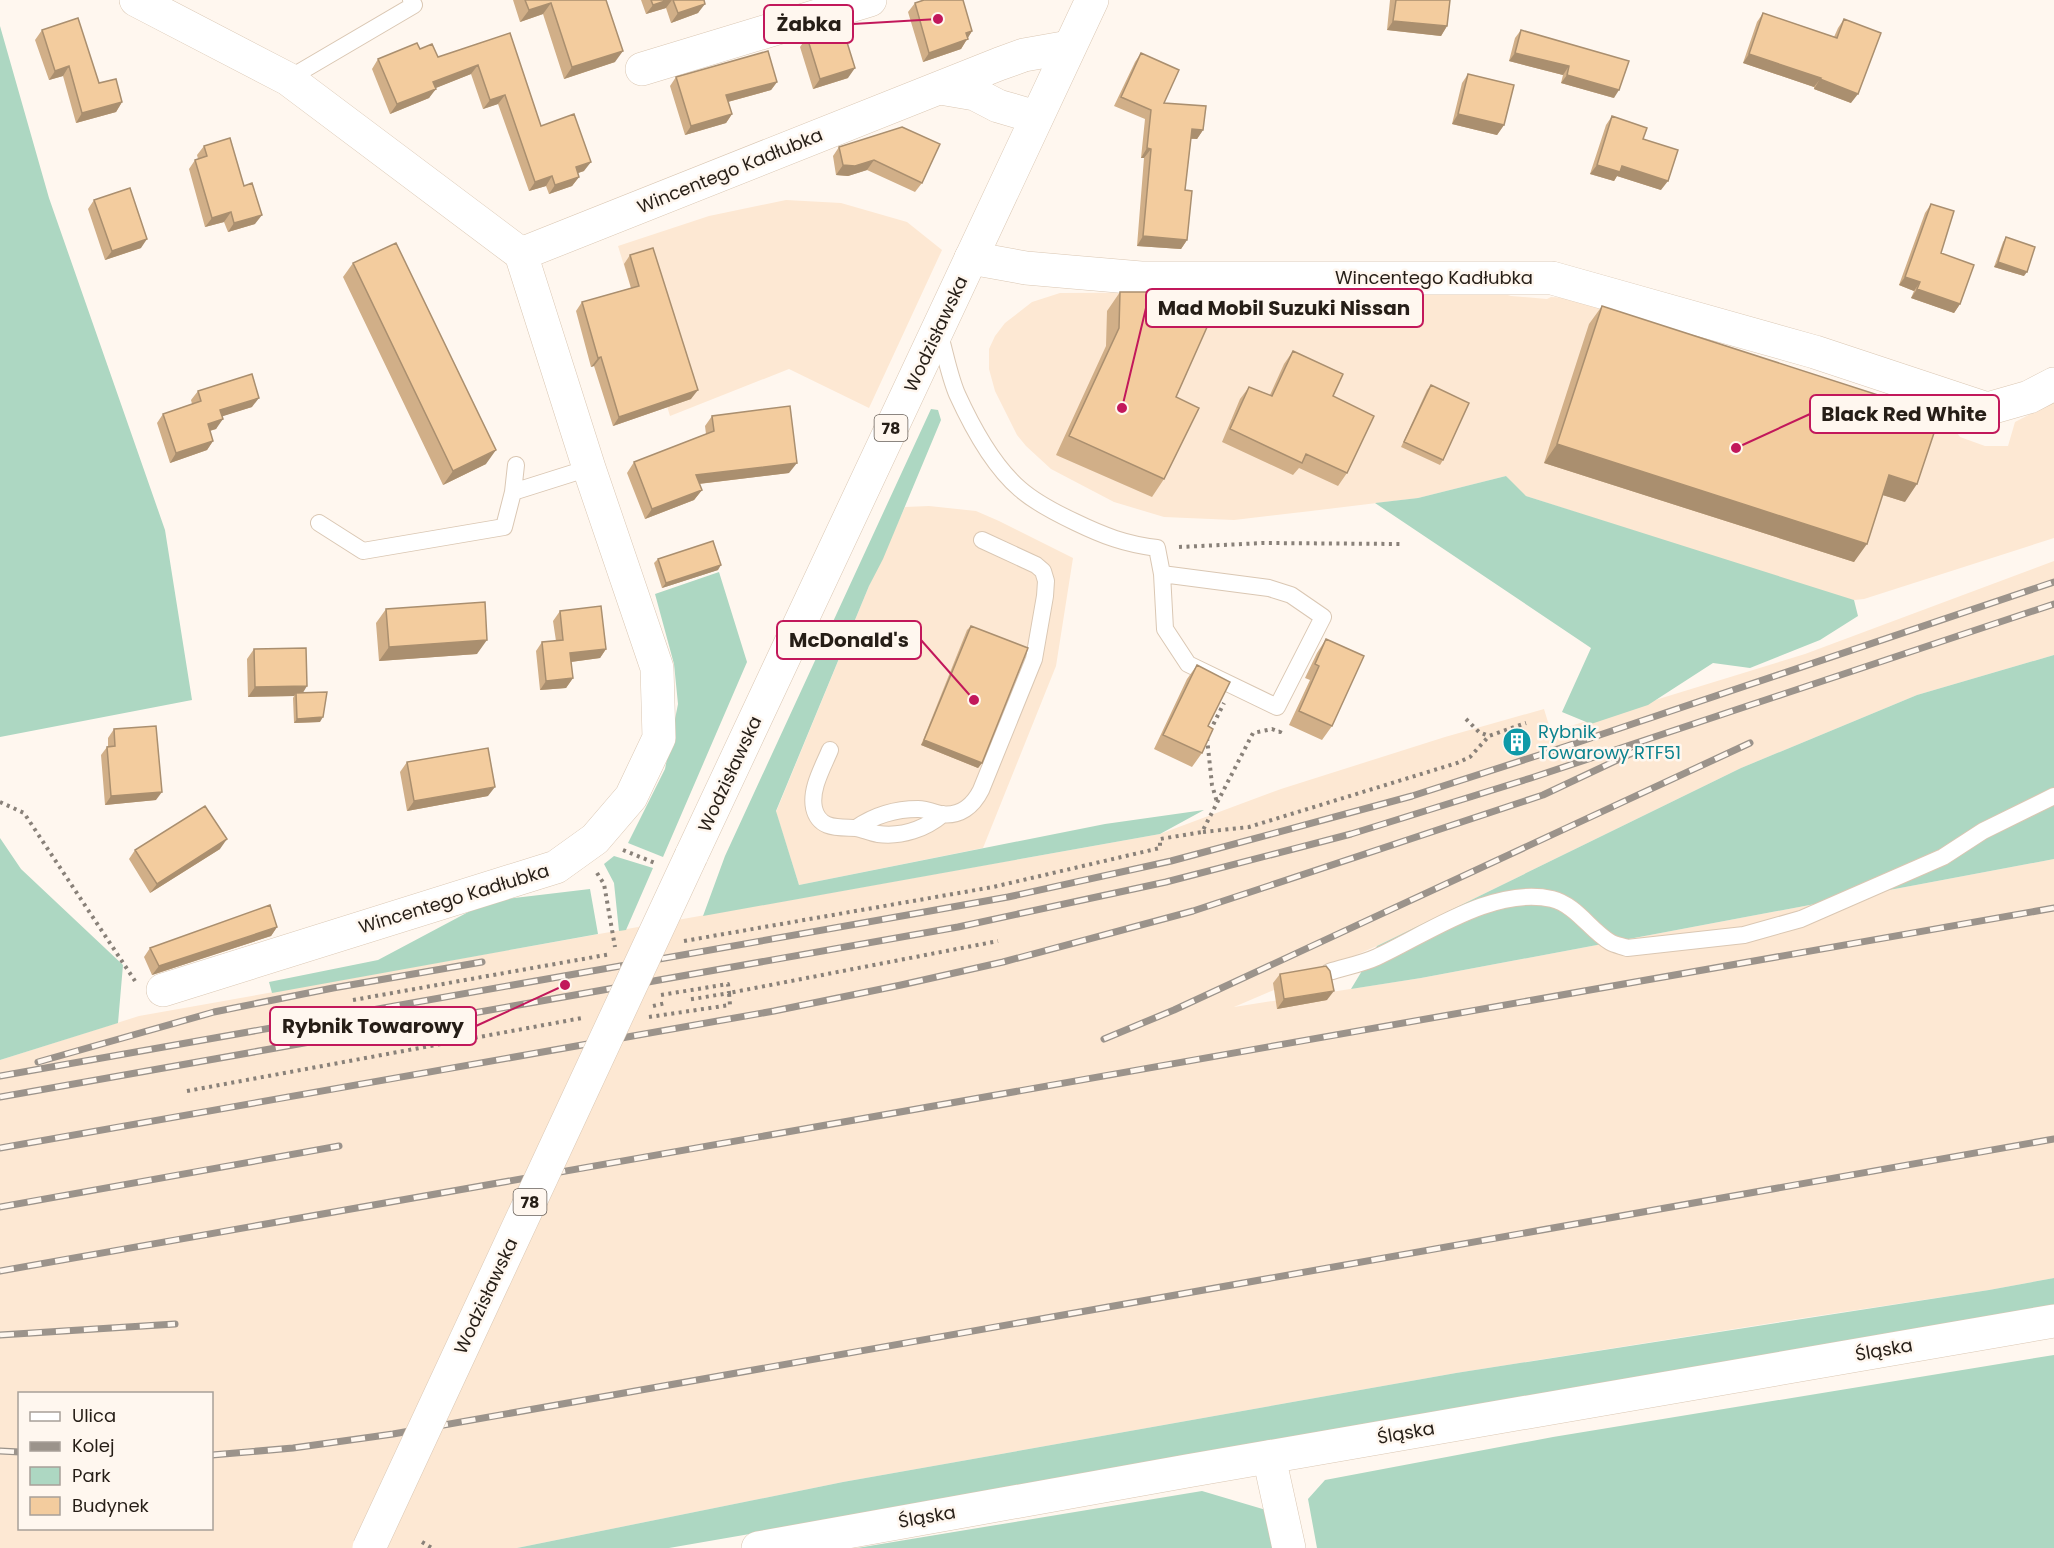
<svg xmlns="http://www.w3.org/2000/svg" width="2054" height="1548" font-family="Poppins,sans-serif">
<rect width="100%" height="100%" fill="#fff7ef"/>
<path fill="#fde8d3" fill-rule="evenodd" d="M786 200 841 203 907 222 942 250 869 408 789 369 670 416 618 246 709 216Z
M1495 291 1511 296 1547 299 1551 297 1583 299 1594 301 1949 421 1960 437 1985 446H2008L2015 422 2054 402V538L1864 599 1854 600 1831 595 1526 496 1516 489 1506 476 1418 498 1311 511 1234 520 1164 517 1114 502 1051 469 1026 446 1017 435 995 391 989 369V349L995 336 1005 323 1032 302 1060 293Z
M929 506 976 511 999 521 1073 558 1056 666 983 848 799 885 776 812 869 586 905 507Z
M2054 561V655L1917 695 1741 768 1377 946 1234 1007 1421 978 2054 859V1278L1989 1290 1784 1321 1456 1373 843 1482 517 1548H0V1060L139 1016 1160 834 1281 789 1445 737 1544 709 1551 732 1805 654ZM20 1394H212V1528H20Z"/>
<path fill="#add7c2" d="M0 26 49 198 165 530 192 700 0 737Z
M931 409 938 410 941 420 931 444 883 559 869 586 776 811 799 885 1105 824 1204 810 1160 834 703 916 725 856Z
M1506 476 1526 496 1854 600 1858 616 1820 640 1750 668 1713 663 1648 705 1591 724 1562 712 1591 648 1375 503 1418 498Z
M719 572 747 662 663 857 628 843 665 769 678 704 674 664 655 594Z
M2054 655V859L1421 978 1351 989 1377 946 1741 768 1917 695Z
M0 838 21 869 123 965 118 1023 0 1060Z
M614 856 653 868 626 930 619 931 614 883 604 864Z
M590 889 598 934 272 993 269 982 378 960 489 901Z
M2054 1278V1307L669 1548H517L843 1482 1456 1373 1989 1290Z
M2054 1355V1548H1317L1308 1499 1325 1480 1553 1437Z
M1202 1491 1266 1510 1274 1548H857Z"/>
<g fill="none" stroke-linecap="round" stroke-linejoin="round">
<g stroke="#dac7b3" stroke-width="18">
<path id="lane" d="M288 79 414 5 411 0
M939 332C945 352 949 375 957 394 972 427 992 465 1020 489 1036 503 1056 513 1075 522 1104 536 1125 544 1157 548L1162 574 1165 629 1188 664 1277 707 1323 617 1291 595 1269 588 1162 574
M513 492 589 468
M319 523 363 551 504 527 513 492 516 465
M830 750C823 767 810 789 814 808 819 830 839 827 856 828 863 829 870 833 878 834 902 837 925 829 943 814
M856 828C875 815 895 809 918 809 926 809 933 812 940 814 960 817 973 806 981 790L1034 659 1045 596 1046 581 1043 571 1036 565 982 540
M1329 972C1344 967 1362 964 1377 957 1427 934 1493 886 1552 899 1576 905 1590 930 1610 942 1615 945 1622 946 1627 948L1744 935 1801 919 1943 857 1983 831 2054 796"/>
</g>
<g stroke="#dac7b3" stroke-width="34">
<path id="street" d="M136 0 288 79 521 254 999 64 1024 55 1069 47
M642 69 870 0
M940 88 975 94 998 106 1036 117
M971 258 1026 268 1141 278H1552L1815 352 1987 409 2029 397 2054 384
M163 990 556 867 595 839 631 797 659 738 657 668 589 468 521 254
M1269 1457 1289 1548"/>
</g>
<g stroke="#dac7b3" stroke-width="34">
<path id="secondary" d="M758 1548 1187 1471 2054 1321"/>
</g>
<g stroke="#dac7b3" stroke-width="34">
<path id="primary" d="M691 856 1092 0"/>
</g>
<path stroke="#898179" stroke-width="4" stroke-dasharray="3 4.5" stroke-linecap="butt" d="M1179 547 1264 543 1401 544
M1466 719 1479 732 1489 736
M1210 731 1224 703
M1207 738 1212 785 1217 802
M0 802 24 813 135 981
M1203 832 1249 827 1457 763 1470 757 1489 736 1526 723
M623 850 655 863
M597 873 604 884 615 947
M684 941 993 887 1160 848V839L1202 832 1253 733 1272 729 1280 732 1282 727
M661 995 728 984 729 993 687 1000
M353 1000 611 954
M653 1006 666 1003
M649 1017 730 1005 729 993 998 941
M187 1091 582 1018
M422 1542 432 1548"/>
<use href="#lane" stroke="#fff" stroke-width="16"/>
<use href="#street" stroke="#fff" stroke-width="33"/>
<use href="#secondary" stroke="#fff" stroke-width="33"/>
<use href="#primary" stroke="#fff" stroke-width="33"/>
<g stroke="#9b938b" stroke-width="7">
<path id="rail" d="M1104 1039 1174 1010 1750 743
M38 1062 214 1012 333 988 482 962
M0 1076 930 911 1008 897 1171 861 1412 796 1567 746 2054 582
M0 1097 958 927 1166 882 1351 834 1531 778 2054 604
M0 1148 774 1011 901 985 1003 962 1193 911 1543 795 1645 747
M0 1207 339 1146
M0 1271 2054 908
M0 1335 175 1324
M0 1451 20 1452
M212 1455 293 1448 393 1434 2054 1139"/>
</g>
<use href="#rail" stroke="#fff7ef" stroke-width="4.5" stroke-dasharray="14" stroke-linecap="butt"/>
<g stroke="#dac7b3" stroke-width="34" stroke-linecap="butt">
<path id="primary-bridge" d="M369 1548 691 856"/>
</g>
<use href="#primary-bridge" stroke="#fff" stroke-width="33"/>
</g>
<path fill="#d1af88" d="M513 0H606L615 62 564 79 543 14 520 22Z
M641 0H704L698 13 671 23 666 8 646 14Z
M1390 0H1450L1447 26 1441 36 1387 30Z
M915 3 972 31 961 49 923 62 908 12Z
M1763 13 1834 37 1838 28 1844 19 1851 103 1814 89V87L1743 63 1757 22Z
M42 30 99 83 122 102 116 112 76 123 63 76 49 80 35 40Z
M1521 30 1614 98 1561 83 1563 75 1509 61 1515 38Z
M510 33 541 126 584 171 578 173 579 177 572 186 549 194 546 186 529 191 498 104 483 109 471 74 435 88 429 98 390 114 372 69 378 59 420 49 438 57Z
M807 37 848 78 813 89 800 47Z
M1141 53 1164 103 1203 130 1197 139H1191L1185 190 1187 240 1181 249 1137 246 1144 158H1141L1145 119 1114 106 1135 62Z
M1468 74 1504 125 1497 135 1452 124 1462 83Z
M676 77 777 82 771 90 728 102 732 114 726 123 685 135 670 86Z
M1612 116 1643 139 1661 190 1617 176 1614 181 1590 174 1606 125Z
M902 127 922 183 915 192 867 170 848 176 836 175 833 156 839 147Z
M204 146 255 224 228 232 224 222 205 227 189 169 195 160 198 159 197 155Z
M94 200 141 248 105 260 88 209Z
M1931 204 1941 253 1960 304 1954 313 1911 298 1914 291 1899 285 1925 213Z
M2006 237 2024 276 1994 267 2003 242Z
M630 255 691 399 613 426 594 366 591 367 576 311 582 302 631 288 624 264Z
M353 263 486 464 443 485 343 277Z
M1120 292 1164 479 1152 497 1056 455 1106 346 1107 311Z
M1602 306 1905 502 1883 495 1854 562 1544 463 1589 324Z
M1293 351 1333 396 1347 473 1338 486 1299 468 1293 475 1222 442 1240 399 1249 387 1270 395 1284 364Z
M1431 385 1443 460 1440 465 1401 447 1427 390Z
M198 391 252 407 222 416 216 429 210 431 213 441 207 450 170 463 157 423 163 414 192 404 191 400Z
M712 416 789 473 699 484 702 490 694 500 645 519 627 473 634 462 706 434 705 426Z
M658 559 718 570 662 588 654 563Z
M386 609 477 654 379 661 376 623Z
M560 611 606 649 600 658 571 662 573 678 566 688 540 690 536 651 542 642 556 641 553 621Z
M971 626 982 763 978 768 921 745 967 630Z
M1326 639 1332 726 1322 740 1289 725 1310 680 1305 678 1317 653Z
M254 649 303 693 320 722 294 723 293 698 294 696 248 697 247 659Z
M1197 665 1208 726 1202 753 1192 767 1154 749 1187 679Z
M114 729 156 800 105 805 101 755 107 747H108V738Z
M407 762 488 796 407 811 400 772Z
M220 849 150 893 129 859 135 850Z
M277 927 271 936 152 975 144 957 150 948Z
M1280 974 1327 1000 1277 1009 1273 983Z"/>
<path fill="#aa8f6f" d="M668 0H672L666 8 646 14 653 5Z
M551 3 543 14 520 22 529 10Z
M705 4 698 13 671 23 678 13Z
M1393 21 1447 26 1441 36 1387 30Z
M972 31 961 49 923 62 929 53 966 33Z
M623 51 615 62 564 79 572 67Z
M1515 53 1569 66 1563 75 1509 61Z
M1749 54 1821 78 1814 87 1743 63Z
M478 65 471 74 426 92 433 82Z
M69 66 63 76 49 80 55 71Z
M855 68 848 78 813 89 820 79Z
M1567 75 1619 90 1614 98 1561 83Z
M1820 79 1858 94 1851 103 1814 89Z
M777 82 771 90 720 104 726 95Z
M436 89 429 98 390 114 397 104Z
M505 95 498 104 483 109 490 100Z
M122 102 116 112 76 123 82 113Z
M732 114 726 123 685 135 691 126Z
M1458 114 1504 125 1497 135 1452 124Z
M1192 129 1203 130 1197 139 1186 138Z
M1147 148 1151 149 1144 158H1141Z
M874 160 867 170 848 176 836 175 843 165Z
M591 162 584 171 569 176 576 167Z
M1597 165 1622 166 1668 181 1661 190 1617 176 1614 181 1590 174Z
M552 176 546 186 529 191 535 182Z
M579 177 572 186 549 194 555 185Z
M231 212 224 222 205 227 212 218Z
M262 215 255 224 228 232 234 223Z
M1143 236 1187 240 1181 249 1137 246Z
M147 239 141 248 105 260 112 251Z
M1998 262 2027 272 2024 276 1994 267Z
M1905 277 1920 282 1914 291 1899 285Z
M1917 289 1960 304 1954 313 1911 298Z
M601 357 594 366 591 367 598 358Z
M698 390 691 399 613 426 619 417Z
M259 398 252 407 214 419 220 410Z
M223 419 216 429 201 433 208 424Z
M213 441 207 450 170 463 176 453Z
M1557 444 1867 544 1854 562 1544 463Z
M496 450 486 464 443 485 453 471Z
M797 463 789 473 689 485 696 475Z
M1889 475 1917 484 1905 502 1876 493Z
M702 490 694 500 645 519 652 509Z
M721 565 718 570 662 588 666 583Z
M487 640 477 654 379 661 389 647Z
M606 649 600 658 563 663 570 653Z
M573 678 566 688 540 690 546 681Z
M307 686 301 696 296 693 294 696 248 697 255 687Z
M323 717 320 722 294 723 297 719Z
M924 740 982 763 978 768 921 745Z
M495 787 488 796 407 811 414 801Z
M162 792 156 800 105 805 111 796Z
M227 839 220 849 150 893 157 884Z
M277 927 271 936 152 975 159 966Z
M1334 991 1327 1000 1277 1009 1284 999Z"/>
<path fill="#f3cc9e" stroke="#aa8f6f" stroke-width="1.5" d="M525 0H606L623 51 572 67 551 3 529 10Z
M651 0H668L653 5Z
M673 0H704L705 4 678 13Z
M924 0H963L972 31 966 33 968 39 929 53 915 3Z
M1396 0H1450L1447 26 1393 21Z
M1763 13 1837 38 1844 19 1881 33 1858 94 1820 79 1821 78 1749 54Z
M78 18 99 83 116 79 122 102 82 113 69 66 55 71 42 30Z
M842 26 855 68 820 79 807 37Z
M1521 30 1629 61 1619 90 1567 75 1569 66 1515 53Z
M510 33 541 126 574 114 591 162 576 167 579 177 555 185 552 176 535 182 505 95 490 100 478 65 433 82 436 89 397 104 378 59 417 43 420 49 432 44 438 57Z
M768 51 777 82 726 95 732 114 691 126 676 77Z
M1141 53 1179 70 1164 103 1206 106 1203 130 1192 129 1185 190 1192 191 1187 240 1143 236 1151 149 1147 148 1151 110 1121 97Z
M1468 74 1514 85 1504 125 1458 114Z
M1612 116 1647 128 1643 139 1678 150 1668 181 1622 166 1620 172 1597 165Z
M902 127 940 144 922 183 874 160 855 166 843 165 839 147Z
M230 138 244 186 252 183 262 215 234 223 231 212 212 218 195 160 207 156 204 146Z
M130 188 147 239 112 251 94 200Z
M1931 204 1954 211 1941 253 1974 265 1960 304 1917 289 1920 282 1905 277Z
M2006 237 2035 247 2027 272 1998 262Z
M396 243 496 450 453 471 353 263Z
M653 248 698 390 619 417 601 357 598 358 582 302 639 286 630 255Z
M1120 292H1206L1220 298 1176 397 1199 408 1164 479 1069 436 1119 328Z
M1602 306 1940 415 1917 484 1889 475 1867 544 1557 444Z
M1293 351 1343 374 1333 396 1374 416 1347 473 1306 454 1302 463 1230 429 1249 387 1272 396Z
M252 374 259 398 220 410 223 419 208 424 213 441 176 453 163 414 201 401 198 391Z
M1431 385 1469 403 1443 460 1404 442Z
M790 406 797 463 696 475 702 490 652 509 634 462 714 431 712 416Z
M713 541 721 565 666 583 658 559Z
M485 602 487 640 389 647 386 609Z
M601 606 606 649 570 653 573 678 546 681 542 642 563 640 560 611Z
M971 626 1028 648 982 763 924 740Z
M1326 639 1364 656 1332 726 1299 711 1319 666 1315 664Z
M306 648 307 686 255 687 254 649Z
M1197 665 1230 682 1208 726 1213 729 1202 753 1163 735Z
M327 692 323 717 297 719 296 693Z
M156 726 162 792 111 796 107 747 115 746 114 729Z
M488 748 495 787 414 801 407 762Z
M205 806 227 839 157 884 135 850Z
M270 905 277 927 159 966 150 948Z
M1326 966 1330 971 1334 991 1284 999 1280 974Z"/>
<defs>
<g id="building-disc" transform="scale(1.5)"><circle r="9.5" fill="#0f9aa8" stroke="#fff7ef"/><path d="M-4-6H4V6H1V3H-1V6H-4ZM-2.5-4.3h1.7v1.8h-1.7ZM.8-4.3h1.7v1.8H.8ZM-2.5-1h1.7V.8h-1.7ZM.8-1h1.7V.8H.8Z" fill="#fff"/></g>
</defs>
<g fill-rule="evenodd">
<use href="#building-disc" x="1517" y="742"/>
</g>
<g text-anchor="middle" stroke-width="5" stroke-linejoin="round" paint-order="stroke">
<g fill="#fff7ef" stroke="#675f58" stroke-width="1.5">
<rect x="874.5" y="415" width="33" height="26" rx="4.5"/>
<rect x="513.5" y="1189" width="33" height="26" rx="4.5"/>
</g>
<g font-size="16" font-weight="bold" fill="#261e17">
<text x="891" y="434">78</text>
<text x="530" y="1208">78</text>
</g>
<g font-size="18" fill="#261e17" stroke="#fff7ef">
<text transform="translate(730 171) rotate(-22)" y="6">Wincentego Kadłubka</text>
<text x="1434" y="284">Wincentego Kadłubka</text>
<text transform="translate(936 334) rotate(-65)" y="6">Wodzisławska</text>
<text transform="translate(730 774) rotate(-65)" y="6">Wodzisławska</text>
<text transform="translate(454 899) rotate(-17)" y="6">Wincentego Kadłubka</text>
<text transform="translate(486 1296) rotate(-65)" y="6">Wodzisławska</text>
<text transform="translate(1884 1350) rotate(-10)" y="6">Śląska</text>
<text transform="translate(1406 1433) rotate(-10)" y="6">Śląska</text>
<text transform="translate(927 1517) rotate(-10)" y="6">Śląska</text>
</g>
<g font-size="18" fill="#0d838f" stroke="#fff7ef" text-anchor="start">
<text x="1538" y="738">Rybnik<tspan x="1538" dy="21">Towarowy RTF51</tspan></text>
</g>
</g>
<path fill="none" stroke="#c2185b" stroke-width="2" d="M938 19L853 24M1122 408L1146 308M1736 448L1810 414M974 700L921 640M565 985L476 1026"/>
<g fill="#c2185b" stroke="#fff7ef" stroke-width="2">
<circle cx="938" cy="19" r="6"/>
<circle cx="1122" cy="408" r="6"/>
<circle cx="1736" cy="448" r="6"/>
<circle cx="974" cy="700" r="6"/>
<circle cx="565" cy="985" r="6"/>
</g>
<g fill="#fff7ef" stroke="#c2185b" stroke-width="2">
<rect x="764" y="5" width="89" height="38" rx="6"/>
<rect x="1146" y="289" width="277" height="38" rx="6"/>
<rect x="1810" y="395" width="189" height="38" rx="6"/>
<rect x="777" y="621" width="144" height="38" rx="6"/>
<rect x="270" y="1007" width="206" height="38" rx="6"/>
</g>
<g font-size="20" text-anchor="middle" font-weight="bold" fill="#261e17">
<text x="809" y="31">Żabka</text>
<text x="1284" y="315">Mad Mobil Suzuki Nissan</text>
<text x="1904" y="421">Black Red White</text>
<text x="849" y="647">McDonald's</text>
<text x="373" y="1033">Rybnik Towarowy</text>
</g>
<rect x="18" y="1392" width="195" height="138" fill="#fff7ef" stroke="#a8a099" stroke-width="1.5"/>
<rect x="30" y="1412" width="30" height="9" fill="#ffffff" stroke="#a8a099" stroke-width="1.5"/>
<text x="72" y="1422" font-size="18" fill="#261e17">Ulica</text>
<rect x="30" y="1442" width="30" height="9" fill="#9b938b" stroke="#a8a099" stroke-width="1.5"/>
<text x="72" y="1452" font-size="18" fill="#261e17">Kolej</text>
<rect x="30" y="1467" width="30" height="18" fill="#add7c2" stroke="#a8a099" stroke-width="1.5"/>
<text x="72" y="1482" font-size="18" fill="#261e17">Park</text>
<rect x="30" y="1497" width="30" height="18" fill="#f3cc9e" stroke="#a8a099" stroke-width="1.5"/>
<text x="72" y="1512" font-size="18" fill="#261e17">Budynek</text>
</svg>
